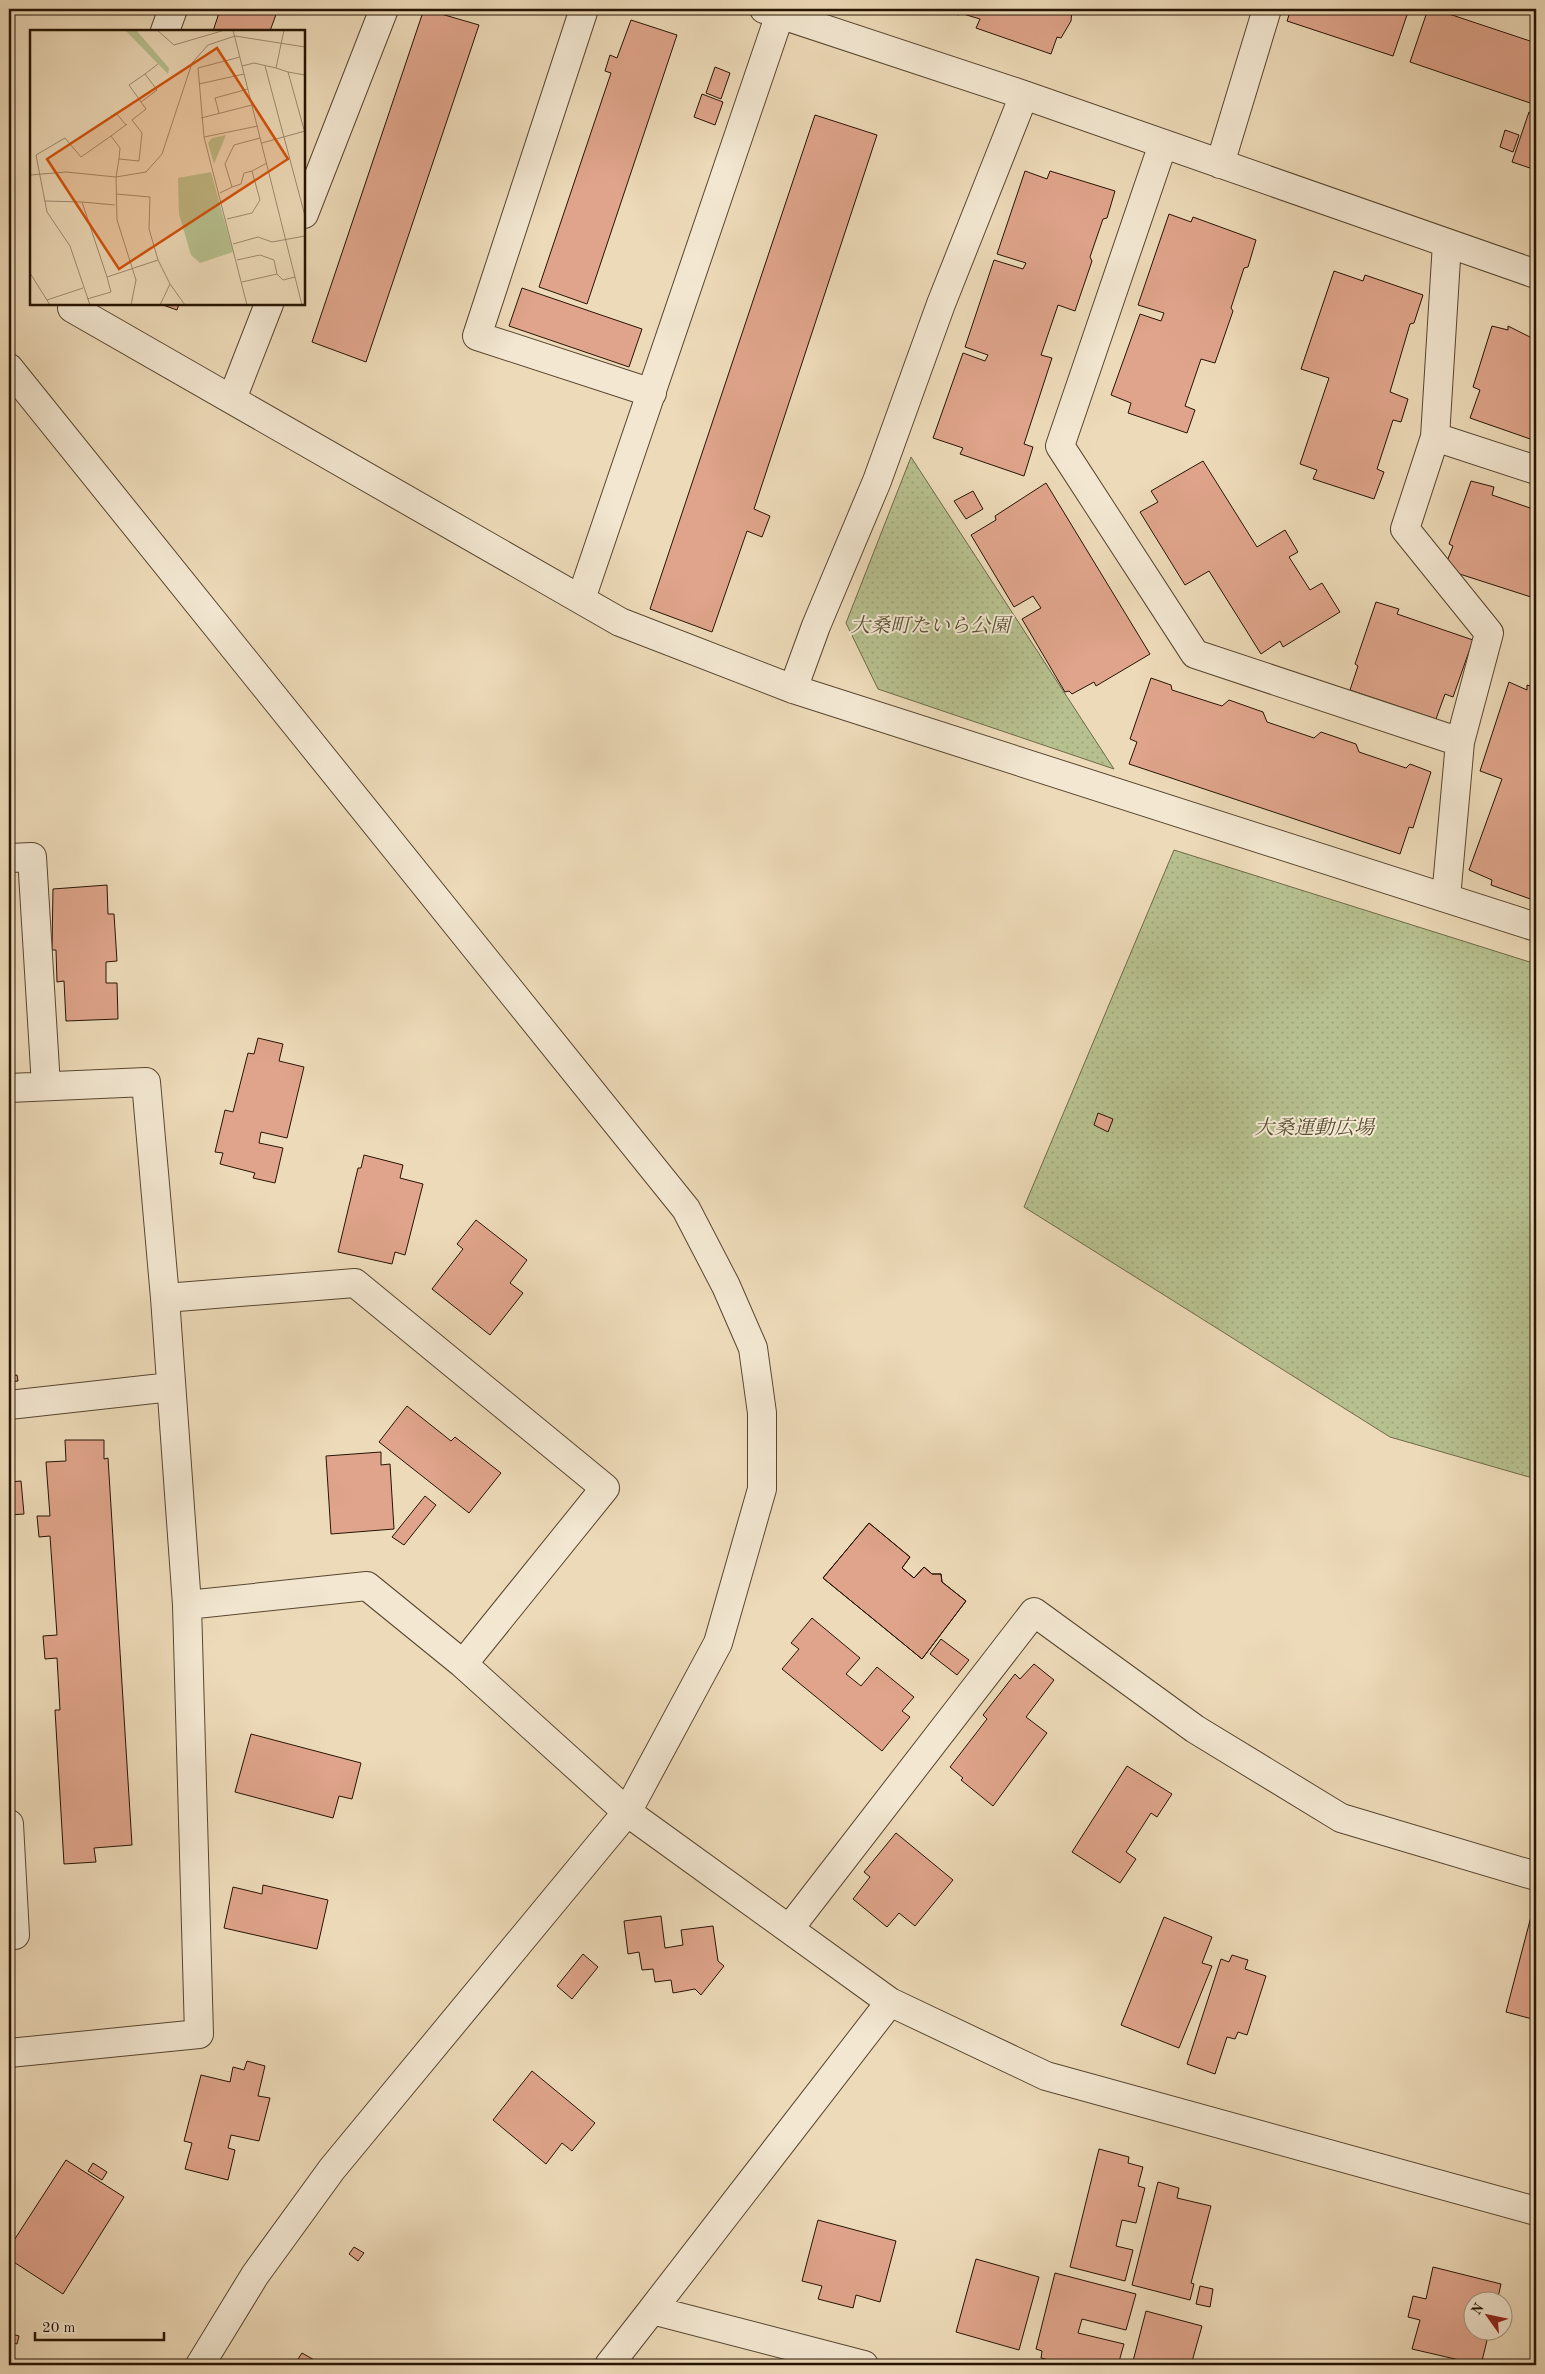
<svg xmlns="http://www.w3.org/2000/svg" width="1545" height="2374" font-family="'Old Standard TT','Noto Serif JP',serif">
<defs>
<pattern id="park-dots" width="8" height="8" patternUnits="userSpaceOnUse" patternTransform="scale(1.25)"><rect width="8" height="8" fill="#b7c08f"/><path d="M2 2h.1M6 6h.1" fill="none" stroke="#9da47a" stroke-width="1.8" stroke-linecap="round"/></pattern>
</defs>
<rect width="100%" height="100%" fill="#eddab8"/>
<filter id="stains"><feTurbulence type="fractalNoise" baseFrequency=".004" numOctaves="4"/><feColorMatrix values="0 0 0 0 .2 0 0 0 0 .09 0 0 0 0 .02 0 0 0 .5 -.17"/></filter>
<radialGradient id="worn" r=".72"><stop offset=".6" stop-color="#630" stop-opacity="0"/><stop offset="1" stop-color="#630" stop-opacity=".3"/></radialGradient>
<path fill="url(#park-dots)" stroke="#6f6a49" d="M911 457 1114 769 878 689 846 623Z
M1174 850 1536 964V1479L1390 1437 1024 1207Z"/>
<path fill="#dfa48b" stroke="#271403" d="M215 9H278L270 31H213L220 10Z
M424 9 479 25 366 362 312 342Z
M935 9H1072L1071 21 1061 38 1057 37 1051 54 976 28 980 19 960 13 959 15Z
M1291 9H1409L1393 56 1287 21Z
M1428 9H1434L1536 43V105L1410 62Z
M631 20 677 35 587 304 539 287 611 73 605 71 610 55 617 58Z
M715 67 730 73 721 99 706 93Z
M702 94 723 102 715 125 694 117Z
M1529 112 1536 115V170L1512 162Z
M815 115 877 135 754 509 770 516 762 537 747 531 712 632 650 609Z
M1505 130 1519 135 1513 152 1500 147Z
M1025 171 1047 179 1050 171 1115 191 1107 218 1103 219 1090 257 1092 261 1075 311 1058 305 1041 355 1052 358 1024 444 1033 447 1024 476 960 454 963 448 933 438 963 353 985 361 988 355 965 347 994 260 1023 269 1026 263 997 254Z
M1169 214 1191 222 1193 217 1256 240 1248 267 1244 268 1231 308 1233 311 1215 363 1201 359 1185 406 1195 410 1187 433 1128 413 1131 403 1111 395 1140 314 1161 321 1164 313 1138 305Z
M1334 271 1363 281 1365 275 1423 295 1414 323 1410 324 1390 392 1408 399 1401 422 1393 420 1377 469 1384 472 1374 499 1313 479 1317 470 1300 464 1329 378 1301 369Z
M522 288 642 329 629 367 509 326Z
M160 304H179L177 310Z
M1492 326 1508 330V326L1536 340V441L1470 418 1480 390 1473 387Z
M1203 461 1257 547 1285 530 1298 552 1289 557 1310 590 1322 583 1340 612 1283 647 1280 641 1261 654 1209 571 1185 585 1140 512 1158 502 1151 491Z
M1471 481 1494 487 1492 495 1536 510V584L1531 597 1444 569 1453 546 1449 544Z
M1046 483 1150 654 1096 686 1094 682 1072 694 1069 691 1065 692 1022 619 1041 608 1033 596 1014 607 971 535 996 520 995 516Z
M973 491 983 509 966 519 954 501Z
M1376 602 1399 609 1397 614 1473 640 1453 697 1445 694 1436 719 1350 690 1358 666 1355 664Z
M1151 678 1171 685 1172 690 1222 706 1229 700 1263 712 1267 722 1314 738 1321 732 1356 744 1359 752 1406 768 1410 764 1431 772 1413 828 1409 827 1400 854 1129 764 1137 742 1130 739Z
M1509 682 1527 690V685L1536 688V901L1491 885 1492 880 1469 870 1502 779 1480 771Z
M107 885 108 914H114L117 961 106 962V983H117L118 1019 66 1021 64 981 57 982 56 950H52L53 889Z
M258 1038 283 1044 279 1061 304 1067 287 1138 261 1132 259 1143 283 1148 275 1183 253 1178 255 1173 220 1164 223 1153 215 1152 225 1110 233 1112 248 1053 254 1054Z
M1098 1113 1113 1119 1108 1132 1094 1125Z
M364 1155 403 1165 400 1178 423 1184 405 1255 395 1252 392 1264 338 1252 358 1168H361Z
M476 1220 527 1260 510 1283 523 1293 490 1335 432 1289 463 1249 457 1244Z
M17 1375 18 1381 9 1382V1376Z
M407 1406 451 1441 455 1437 501 1473 469 1513 379 1442Z
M65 1440H104V1459L108 1458 132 1845 94 1848 96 1862 64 1864 55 1710H60L57 1658 45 1659 43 1636 57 1635 50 1536 39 1537 37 1516H50L46 1462 66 1461Z
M381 1452V1465L390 1464 394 1529 331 1534 326 1456Z
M21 1481 24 1514 10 1515 9 1482Z
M425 1496 436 1505 404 1545 392 1537Z
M869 1523 910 1557 902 1568 914 1578 924 1567 932 1574H941L942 1582 966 1601 922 1659 823 1578Z
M869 1523 910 1557 902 1568 914 1578 924 1567 932 1574H941L942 1582 966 1601 922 1659 823 1578Z
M812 1618 860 1658 846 1674 861 1686 877 1667 914 1697 902 1711 910 1717 882 1751 782 1669 799 1649 791 1643Z
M941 1639 969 1660 957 1675 930 1654Z
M1034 1664 1054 1680 1026 1717 1047 1733 993 1806 961 1780 963 1778 950 1767 987 1719 983 1715 1015 1674 1020 1679Z
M251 1734 361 1763 352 1799 339 1796 333 1818 235 1792Z
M1127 1766 1172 1794 1157 1817 1151 1813 1126 1852 1136 1859 1120 1883 1072 1852Z
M896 1833 953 1880 915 1926 899 1913 887 1927 853 1899 870 1877 864 1872Z
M263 1885 328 1900 317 1949 224 1928 233 1887 262 1894Z
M1533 1909 1536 1910V2020L1506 2012Z
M661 1916 665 1948 683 1945 681 1930 713 1926 718 1961 724 1966 701 1995 695 1989 673 1993 671 1980 655 1982 653 1969 642 1970 639 1952 628 1954 624 1921Z
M1164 1917 1212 1937 1202 1963 1212 1966 1179 2048 1121 2025Z
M583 1954 598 1967 572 1999 557 1986Z
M1232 1955 1248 1960 1245 1969 1266 1976 1247 2035 1238 2032 1235 2039 1227 2037 1215 2074 1187 2064 1221 1959 1229 1962Z
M247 2061 265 2066 258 2096 270 2098 259 2141 231 2135 228 2148 235 2150 228 2180 185 2169 192 2143 184 2141 201 2075 230 2082 233 2067 244 2070Z
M532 2071 595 2123 572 2151 562 2143 546 2164 493 2120Z
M1099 2149 1129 2157 1128 2163 1143 2167 1138 2186 1145 2188 1136 2223 1122 2220 1116 2246 1133 2250 1125 2281 1070 2267Z
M66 2160 124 2197 63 2294 9 2259V2248Z
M93 2163 107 2172 102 2180 88 2171Z
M1158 2182 1179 2188 1177 2198 1211 2206 1191 2283 1194 2284 1190 2300 1132 2285Z
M818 2220 896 2241 880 2302 856 2295 853 2308 818 2299 822 2286 802 2281Z
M354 2247 364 2253 358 2261 349 2254Z
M976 2259 1039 2277 1019 2350 956 2332Z
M1433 2267 1501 2284 1497 2302H1472V2332H1489L1481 2365 1412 2349 1420 2320 1408 2317 1413 2296 1426 2299Z
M1055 2273 1136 2294 1126 2330 1082 2319 1078 2333 1124 2344 1118 2365H1068L1041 2358 1042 2351 1036 2349Z
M1200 2286 1213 2289 1210 2307 1196 2304Z
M1146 2311 1202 2326 1191 2365H1132Z
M9 2333 19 2336 17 2344 9 2342Z
M302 2353 323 2365H294Z"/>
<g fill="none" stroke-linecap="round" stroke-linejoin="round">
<g stroke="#584630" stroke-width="30">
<path id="minor" d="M584 9 477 336 652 393
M764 9 1024 95 1536 274
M165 31 173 9
M1163 144 1060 446 1195 654 1460 742 1446 898
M1220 164 1267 9
M304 214 384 9
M1447 243 1435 437 1536 470
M74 304 72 308 620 622 793 689 1536 927
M9 368 686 1209 726 1286 753 1348 762 1413V1489L718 1643 627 1812 332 2169 255 2275 200 2365
M232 399 269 304
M1435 437 1405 529 1489 633 1460 742
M581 599 780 14
M793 689 816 626 877 481 941 304 1024 95
M9 858 32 857 46 1086
M9 1088 146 1082 165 1298 355 1283 605 1488 463 1664 627 1812 890 2002 1046 2076 1536 2211
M165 1298 187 1605 367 1586 463 1664
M9 1405 171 1387
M9 1824 15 1935
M789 1929 1034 1612 1195 1729 1341 1818 1536 1876
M9 2053 199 2034 187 1605
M652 2310 890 2002
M609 2365 652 2310 864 2365"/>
</g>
<use href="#minor" stroke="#f3e7d1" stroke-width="28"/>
</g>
<g text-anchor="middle" stroke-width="4" stroke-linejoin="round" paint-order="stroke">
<g font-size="20" font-style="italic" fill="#595034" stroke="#f3e7d1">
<text x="930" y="632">大桑町たいら公園</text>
<text x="1314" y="1134">大桑運動広場</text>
</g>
</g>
<g transform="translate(30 30)">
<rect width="275" height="275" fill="#eddab8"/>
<path d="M95 0H106L139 38 138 44Z" fill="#b7c08f"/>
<path d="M196 105 184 134 178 113 182 108ZM181 142 203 222 170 233 161 225 149 184 148 148Z" fill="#b7c08f"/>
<path fill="none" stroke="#9e8b70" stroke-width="1" d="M127 0 144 15 195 0M203 0 272 275M254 0 246 38 258 42 275 103M210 27 168 38 174 107 217 275M212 36 224 33 246 38M235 36 275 186M258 42 275 45M115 44 128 34M169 54 214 44M189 83 185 68 218 59M171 88 222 75M174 107 228 96M49 109 86 83 96 95M232 113 275 101M89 129 90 118 81 106 97 94M0 145 36 142 86 147 116 142 132 124 162 33 178 15 205 6 275 17M202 157 211 154 214 143 222 141M190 163 202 157 195 134 204 115 230 108M86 164 120 167 119 199 128 230M15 171 52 172 77 247M52 172 85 175M197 189 222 183 230 170 222 141 237 133M203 214 228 207 242 212 275 206M207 230 230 225 244 230 247 244M0 243 20 275M212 252 247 244 253 250 265 247M140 254 155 275M57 269 81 262 77 247 128 230 140 254 130 275M17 270 53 258M60 275 40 216 17 182 6 125 35 108 51 127 81 106M101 275 106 250 87 190 86 147 89 129 109 131 112 103 102 90 116 79 99 55 115 44 127 60 111 72"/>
<path fill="#d5520b" fill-opacity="0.15" stroke="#d5520b" stroke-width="2.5" d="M187 18 258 129 89 239 17 129Z"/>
<rect width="275" height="275" fill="none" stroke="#271403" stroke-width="2.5"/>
</g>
<rect width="1545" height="2374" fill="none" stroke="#eddab8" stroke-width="30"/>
<rect x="10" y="10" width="1525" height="2354" fill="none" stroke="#271403" stroke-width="2.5"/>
<rect x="15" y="15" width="1515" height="2344" fill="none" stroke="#271403"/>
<g transform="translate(1488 2316) rotate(303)"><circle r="24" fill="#f3e7d1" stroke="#a1937f"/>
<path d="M0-4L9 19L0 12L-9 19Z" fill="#8f2418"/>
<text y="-8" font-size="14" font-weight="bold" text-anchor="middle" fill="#271403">N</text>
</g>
<path d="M35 2332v8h129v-8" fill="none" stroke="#271403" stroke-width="2.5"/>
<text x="42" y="2332" font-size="15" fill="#271403" stroke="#f3e7d1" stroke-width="4" paint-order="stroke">20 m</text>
<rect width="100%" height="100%" filter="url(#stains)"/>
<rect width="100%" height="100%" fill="url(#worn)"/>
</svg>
